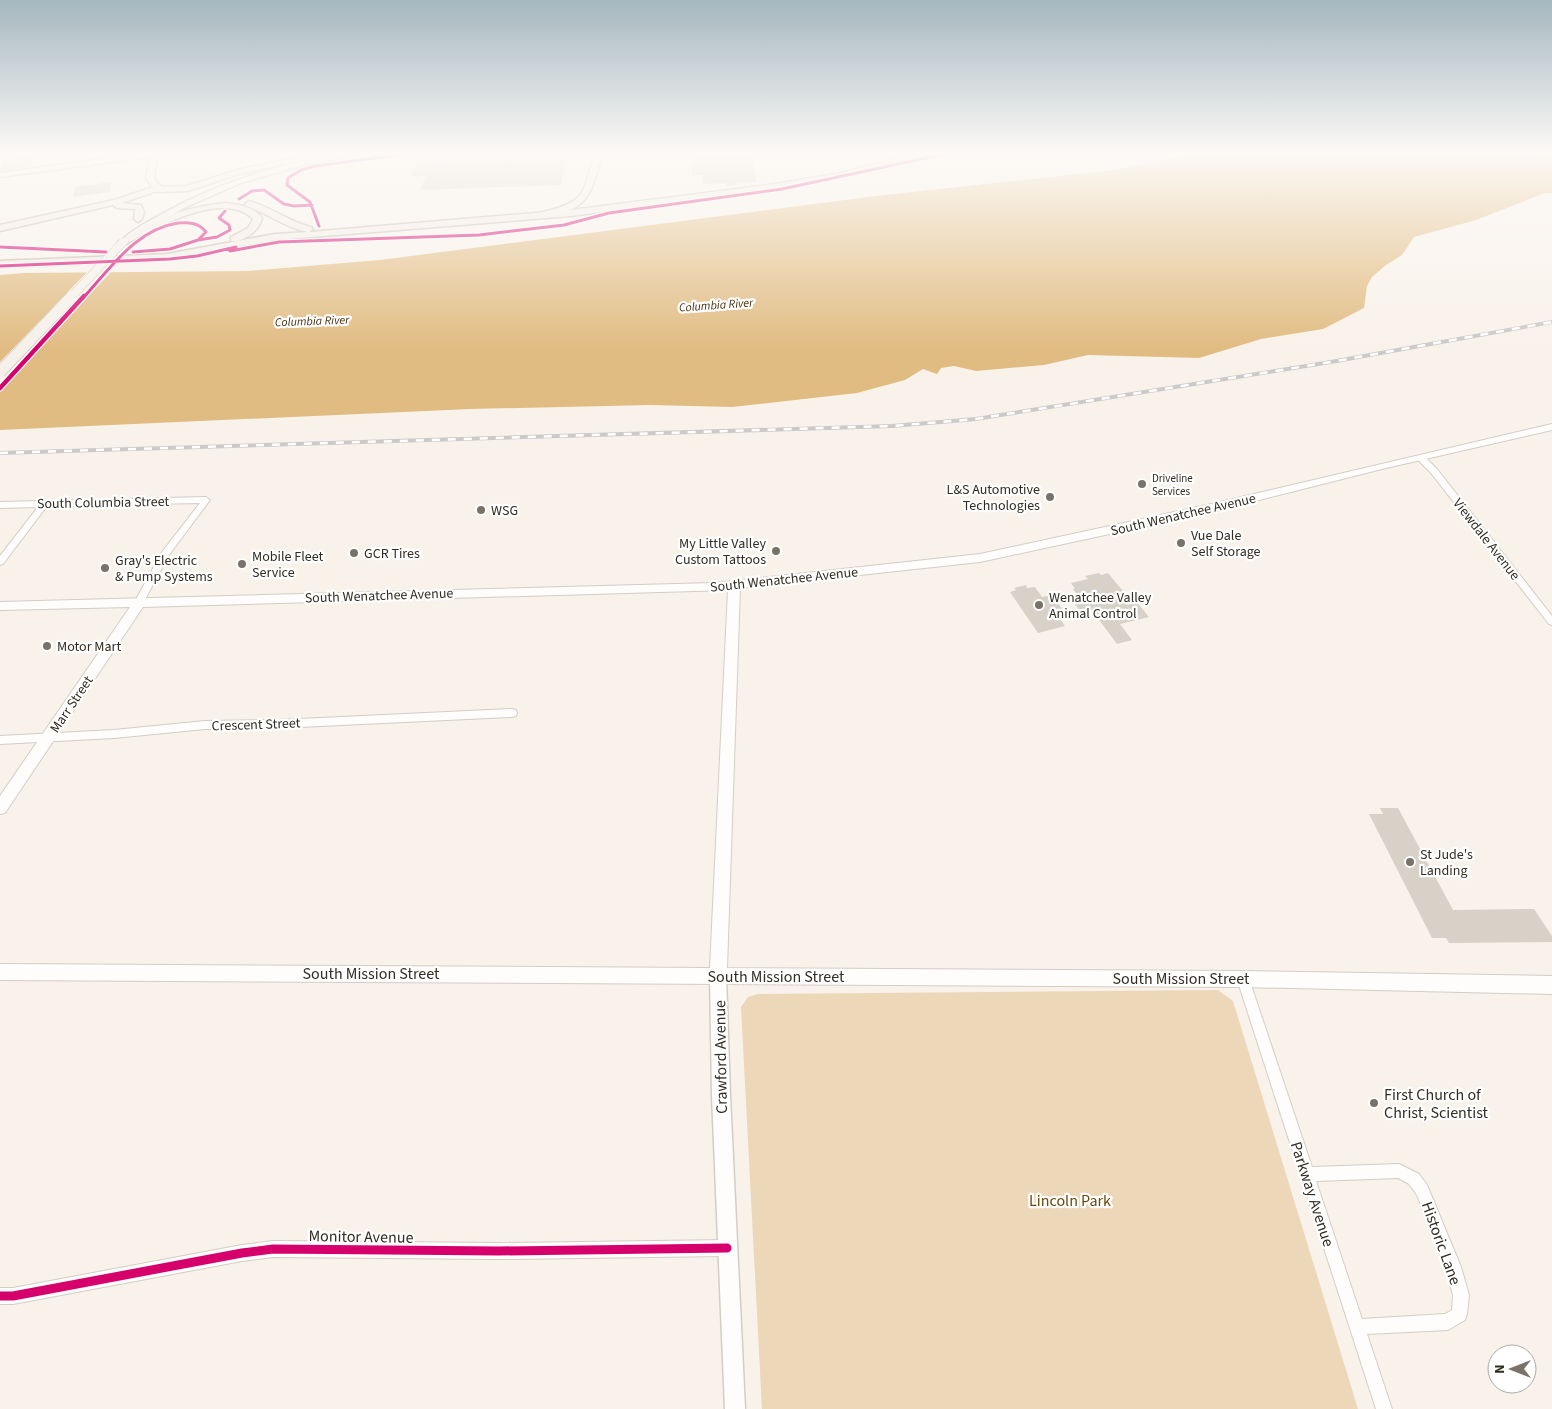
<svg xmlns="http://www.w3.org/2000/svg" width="1552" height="1409" font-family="'Source Sans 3',sans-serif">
<rect width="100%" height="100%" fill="#f8f2ea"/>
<path fill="#ecd7b8" d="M1218 990 1233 1001 1358 1409H762L741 1007 748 997 758 994Z"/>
<path fill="#e1bc82" d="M1201 152H1552V193H1545L1476 220 1414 237 1402 255 1386 265 1372 277 1367 286 1364 308 1323 329 1261 339 1199 358 1088 355 1044 365 976 371 954 366 941 368 937 374 923 369 905 380 857 393 732 407 650 405 470 409 0 430V275L23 273 248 271 380 260 876 196 1115 170Z"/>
<path fill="#f8f2ea" d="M89 270H113L0 389V362Z"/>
<path fill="#d7d1c8" d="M694 152H750L757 182 737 183V185L726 186V183L703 184 702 175H692L691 161H695Z
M35 155 31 166 0 171 2 161Z
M566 158 561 185 420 190 426 176H411L417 162Z
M111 182 110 192 73 197 75 187Z
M1099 573 1101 575 1108 573 1127 596 1131 595 1149 617 1120 624 1132 640 1117 644 1091 609 1081 611 1074 603 1082 601 1073 589H1075L1071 583 1088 579 1085 576Z
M1026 585 1027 588 1035 587 1042 597 1052 595 1065 613 1057 615 1065 626 1038 633 1010 592 1016 590 1014 588Z
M1380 808H1398L1453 910 1534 909 1552 936V942L1449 943 1446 938H1432L1369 814H1383Z"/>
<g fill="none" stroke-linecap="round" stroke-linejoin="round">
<g stroke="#d3cdc5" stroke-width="2">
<path id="minor" d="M1418 456H1424L1437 469 1552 616V625L1549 624 1431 473 1418 460Z
M206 497 210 500 169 555 142 605H136L134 603 162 552 200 503 47 506 3 564 0 565V556L38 507 0 508V502Z
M512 709 516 710 517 713 516 716 512 717 278 728 205 729 114 738 0 744V736L114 730 205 721 278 720Z
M1243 973 1247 975 1249 979 1312 1167 1399 1164 1419 1174 1427 1185 1461 1267 1469 1295 1467 1314 1465 1320 1448 1330 1367 1334 1392 1409H1376L1237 979 1239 975ZM1398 1178 1409 1184 1417 1195 1445 1267 1453 1295 1452 1310 1445 1314 1362 1319 1316 1181Z
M727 1240 732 1243 735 1248 732 1253 727 1256 499 1259 273 1257 242 1261 13 1304H0V1288H13L242 1245 273 1241 499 1243Z"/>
</g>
<g stroke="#d3cdc5" stroke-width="3">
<path id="tertiary" d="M611 152H627L597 158 594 156Z
M718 967 724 970 726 975 730 1095 745 1409H725L712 1095 710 975 712 970Z"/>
</g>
<g stroke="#d3cdc5" stroke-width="2">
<path id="secondary" d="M1552 424V430L1386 468 1216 511 980 562 740 588 727 968 1243 971 1552 976V994L1243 987 0 980V964L710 968 728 590 143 607 5 813 0 814V796L130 607 0 610V602L714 583 980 554 1216 503Z"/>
</g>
<g stroke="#c4bbae" stroke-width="3">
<path id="primary" d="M153 152H174L157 156 154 178 158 184 165 188V192C155 193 151 185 146 178L150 157 0 177V173Z
M348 152H366L300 166 241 183 184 208 129 242 122 240C132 230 147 222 160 215 219 182 282 163 348 152Z
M595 152H603C594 179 594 204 562 213 556 214 549 217 543 216V212C589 201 582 193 595 152Z"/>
</g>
<g stroke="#c4bbae" stroke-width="3">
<path id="trunk" d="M324 152H341L239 174 188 191 154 192 122 203 141 205 144 212 142 219 138 222 134 219 135 209 117 208 113 205 0 231V225L114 200 153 187 187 186 237 170Z
M925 152H939L836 178 775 190 571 216 275 240 167 260 0 267V261L167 254 275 234 308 232C285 228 268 213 246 206L245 204 249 201C271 207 289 222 311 227L313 229 309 232 571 210 775 184 836 174Z
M226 203C241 205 252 206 262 218 260 230 243 243 231 241V237L248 228 253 219C224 189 155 228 126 244H120L118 242C123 238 129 235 135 232 163 215 193 206 226 203Z"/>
</g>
<use href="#minor" fill="#fefdfc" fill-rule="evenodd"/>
<use href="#tertiary" fill="#fefdfc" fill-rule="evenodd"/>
<use href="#secondary" fill="#fefdfc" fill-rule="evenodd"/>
<use href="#primary" fill="#f5f1ea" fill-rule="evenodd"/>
<use href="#trunk" fill="#f2ede4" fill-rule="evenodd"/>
<g stroke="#cccac8" stroke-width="4">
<path id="rail" d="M0 453 892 426 976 419 1331 362 1552 322"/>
</g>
<use href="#rail" stroke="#fff" stroke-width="2.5" stroke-dasharray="8" stroke-linecap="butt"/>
<g stroke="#c4bbae" stroke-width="9" stroke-linecap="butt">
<path id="primary-bridge-far1" d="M70 298 123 242"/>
</g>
<g stroke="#c4bbae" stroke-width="12" stroke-linecap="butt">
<path id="primary-bridge" d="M0 372 72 296"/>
</g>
<use href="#primary-bridge-far1" stroke="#f5f1ea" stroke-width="8"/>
<use href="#primary-bridge" stroke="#f5f1ea" stroke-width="11"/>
<g stroke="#fff" stroke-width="5">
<path id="cycleway-far2" d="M239 199 252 191 264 190 284 204 294 206 312 205
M319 226 310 202 287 185 288 178 301 170 316 166 418 152
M0 247 106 252
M228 249 230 251 279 242 479 235 564 225 609 213 782 189 954 152
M133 252 170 249 198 240
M0 266 170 259 197 256 236 247
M83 298C110 269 136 229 178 223 190 222 199 223 206 232L198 240 217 237 230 230 229 225 219 218 225 211"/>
</g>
<g stroke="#fff" stroke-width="7">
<path id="cycleway-far1" d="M0 388 84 296"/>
</g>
<g stroke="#fff" stroke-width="12">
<path id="cycleway" d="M0 1296H13L242 1253 273 1249 499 1251 727 1248"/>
</g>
<use href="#cycleway-far2" stroke="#d6006c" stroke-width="3"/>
<use href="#cycleway-far1" stroke="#d6006c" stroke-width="4.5"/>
<use href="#cycleway" stroke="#d6006c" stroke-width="9"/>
</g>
<linearGradient id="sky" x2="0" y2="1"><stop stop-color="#a5b7bf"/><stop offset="0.44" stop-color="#fcf9f6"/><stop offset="1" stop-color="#fcf9f6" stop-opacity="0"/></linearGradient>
<rect width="1552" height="349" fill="url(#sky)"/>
<g fill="#787269" stroke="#fff" stroke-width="2">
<circle cx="1142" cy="484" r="5"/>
<circle cx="1050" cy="497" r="5"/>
<circle cx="481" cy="510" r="5"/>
<circle cx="1181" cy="543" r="5"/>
<circle cx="776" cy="551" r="5"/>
<circle cx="354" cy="553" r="5"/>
<circle cx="242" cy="564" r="5"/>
<circle cx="105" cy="568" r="5"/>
<circle cx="1039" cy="605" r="5"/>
<circle cx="47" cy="646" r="5"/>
<circle cx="1410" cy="862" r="5"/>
<circle cx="1374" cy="1103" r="5"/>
</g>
<g text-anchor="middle" stroke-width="4.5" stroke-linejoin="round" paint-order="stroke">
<g font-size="11" fill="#332d23" stroke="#fff" text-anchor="start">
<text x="1152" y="482">Driveline<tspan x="1152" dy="13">Services</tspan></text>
</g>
<g font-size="12" font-style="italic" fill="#483310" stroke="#fff">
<text transform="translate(716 305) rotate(-4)" y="4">Columbia River</text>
<text transform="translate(312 321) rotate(-2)" y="4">Columbia River</text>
</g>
<g font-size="14" fill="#332d23" stroke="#fff" text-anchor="start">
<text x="1040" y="494" text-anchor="end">L&amp;S Automotive<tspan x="1040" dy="16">Technologies</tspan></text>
<text x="491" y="515">WSG</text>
<text x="1191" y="540">Vue Dale<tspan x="1191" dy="16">Self Storage</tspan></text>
<text x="766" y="548" text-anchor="end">My Little Valley<tspan x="766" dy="16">Custom Tattoos</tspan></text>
<text x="364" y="558">GCR Tires</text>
<text x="252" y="561">Mobile Fleet<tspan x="252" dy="16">Service</tspan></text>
<text x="115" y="565">Gray's Electric<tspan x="115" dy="16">&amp; Pump Systems</tspan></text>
<text x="1049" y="602">Wenatchee Valley<tspan x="1049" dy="16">Animal Control</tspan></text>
<text x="57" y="651">Motor Mart</text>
<text x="1420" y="859">St Jude's<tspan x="1420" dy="16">Landing</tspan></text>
</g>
<g font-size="14" fill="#332d23" stroke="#fff">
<text transform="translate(103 502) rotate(-1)" y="5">South Columbia Street</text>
<text transform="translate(1183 514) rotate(-13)" y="5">South Wenatchee Avenue</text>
<text transform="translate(1487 539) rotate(52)" y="5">Viewdale Avenue</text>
<text transform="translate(784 579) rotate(-6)" y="5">South Wenatchee Avenue</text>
<text transform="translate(379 595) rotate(-2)" y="5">South Wenatchee Avenue</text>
<text transform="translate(71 704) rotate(-56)" y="5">Marr Street</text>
<text transform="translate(256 724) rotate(-2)" y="5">Crescent Street</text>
</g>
<g font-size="16" fill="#332d23" stroke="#fff">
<text x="371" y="979">South Mission Street</text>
<text x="776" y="982">South Mission Street</text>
<text x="1181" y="984">South Mission Street</text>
<text transform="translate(720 1057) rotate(-91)" y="6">Crawford Avenue</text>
<text transform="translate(1313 1194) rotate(72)" y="6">Parkway Avenue</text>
<text transform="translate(361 1236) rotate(1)" y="6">Monitor Avenue</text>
<text transform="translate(1442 1243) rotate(70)" y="6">Historic Lane</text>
</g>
<g font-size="16" fill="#332d23" stroke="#fff" text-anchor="start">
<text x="1384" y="1100">First Church of<tspan x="1384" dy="18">Christ, Scientist</tspan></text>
</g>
<g font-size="16" fill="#6b4909" stroke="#fff">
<text x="1070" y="1206">Lincoln Park</text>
</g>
</g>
<g transform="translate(1512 1369) rotate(270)"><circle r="24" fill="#ffffff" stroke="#adaba7"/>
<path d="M0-4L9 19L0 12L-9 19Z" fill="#787269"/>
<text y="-8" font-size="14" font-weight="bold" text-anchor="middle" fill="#332d23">N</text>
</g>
</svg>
